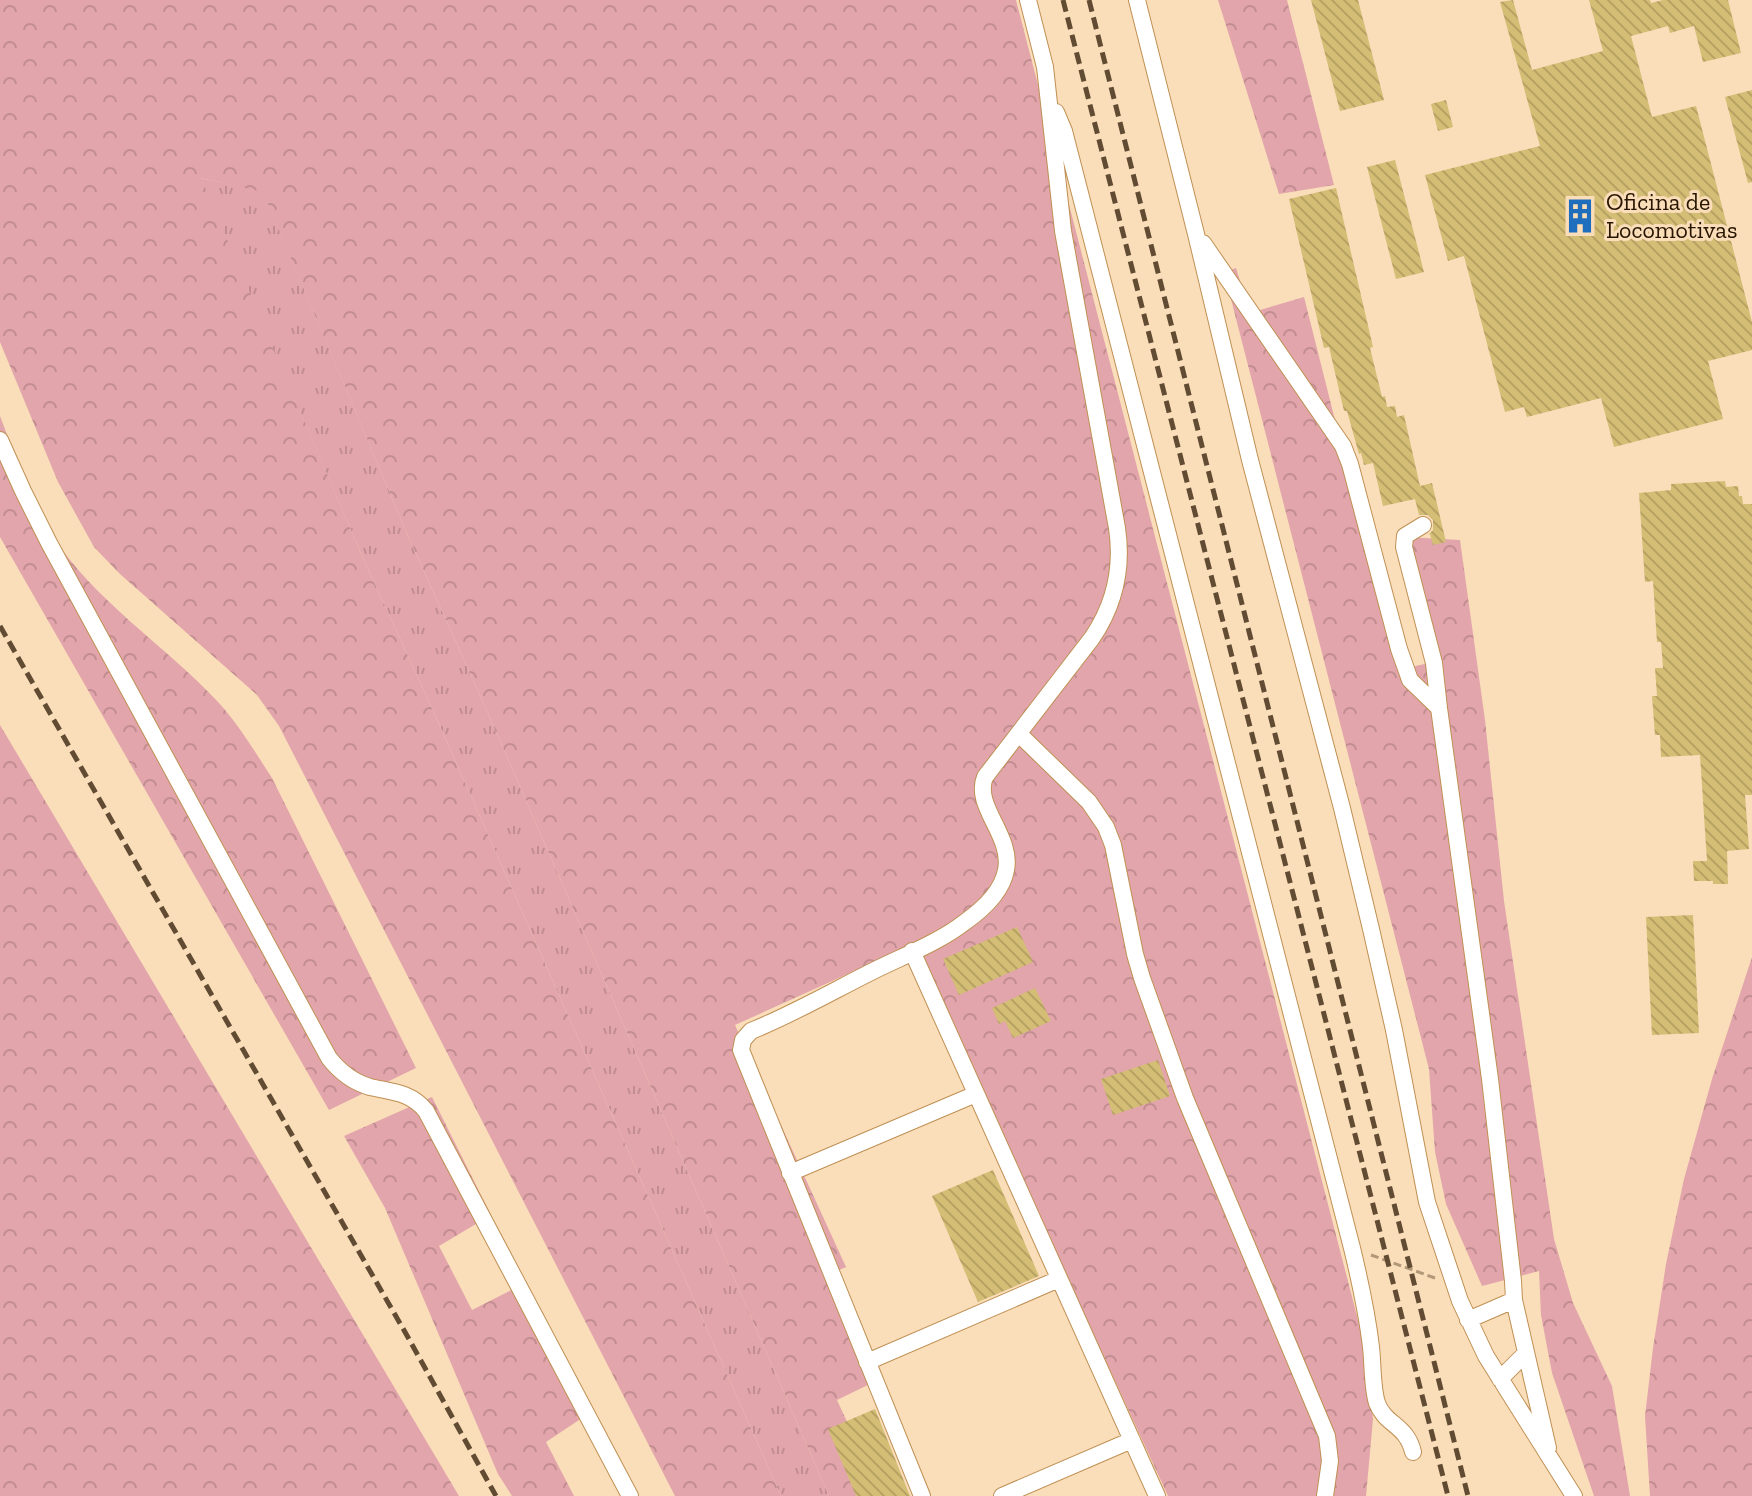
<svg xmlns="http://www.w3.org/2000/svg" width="1752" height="1496" font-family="'Zilla Slab',serif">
<defs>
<pattern id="grass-tufts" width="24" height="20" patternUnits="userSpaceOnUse" patternTransform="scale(2)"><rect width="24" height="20" fill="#e2a5ab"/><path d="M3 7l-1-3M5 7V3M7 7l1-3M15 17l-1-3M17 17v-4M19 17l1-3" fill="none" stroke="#c28d91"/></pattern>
<pattern id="forest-crowns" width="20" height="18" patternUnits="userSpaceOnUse" patternTransform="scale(2)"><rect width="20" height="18" fill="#e2a5ab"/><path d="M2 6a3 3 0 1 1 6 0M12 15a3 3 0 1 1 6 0" fill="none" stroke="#c28d91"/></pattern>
<pattern id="building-back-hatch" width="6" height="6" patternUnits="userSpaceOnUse" patternTransform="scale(2)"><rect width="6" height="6" fill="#d4bd74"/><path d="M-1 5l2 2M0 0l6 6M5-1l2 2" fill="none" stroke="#b6a263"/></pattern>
</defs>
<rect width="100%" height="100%" fill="#faddb9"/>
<path fill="url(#grass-tufts)" d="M200 178 263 191 408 536 480 695 829 1496H781L431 706 362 556Z"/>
<path fill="url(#forest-crowns)" d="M0 0H1016L1365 1347 1373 1419 1366 1496H1168L914 944 735 1025 846 1267 830 1274 878 1380 837 1400 881 1496H829L480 695 408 536 263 192 201 178 362 556 431 706 781 1496H675L279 726 257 695 120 574 94 547 58 482 0 342Z
M1218 0H1287L1334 185 1279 194Z
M1236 268 1250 313 1304 297 1398 670 1429 663 1406 537 1460 540 1485 720 1504 901 1554 1239 1573 1303 1612 1386 1630 1496H1594L1552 1373 1541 1315 1539 1271 1482 1286 1446 1204 1435 1152 1429 1069 1224 272Z
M0 416C15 455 28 499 51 534 94 601 165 645 219 703 239 725 255 752 272 778L416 1068 329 1110 0 537Z
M0 725 459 1496H0Z
M1752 957V1496H1650L1645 1416 1653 1348 1666 1264 1684 1179 1712 1079Z
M432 1097 491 1215 439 1246 472 1310 523 1284 588 1414 546 1442 574 1496H512L498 1474 385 1208 344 1136Z"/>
<path fill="url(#building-back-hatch)" d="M1311 0H1358L1384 100 1340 111Z
M1513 0 1532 70 1603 51 1589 0H1650L1651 3 1663 0H1728L1741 53 1703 62 1694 26 1670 33 1668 26 1631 36 1652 117 1696 106 1752 322V350L1708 361 1723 419 1614 447 1601 398 1527 417 1524 407 1505 412 1464 256 1448 261 1425 175 1540 146 1500 2Z
M1752 90V182L1748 183 1725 97Z
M1446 100 1453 127 1438 131 1431 104Z
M1395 160 1424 272 1396 279 1367 167Z
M1336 188 1373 347 1370 348 1382 397 1385 396 1387 407 1395 406 1397 417 1404 415 1420 486 1432 483 1446 542 1433 545 1430 534 1428 535 1433 530V520L1428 515H1419L1415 499 1383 506 1373 463 1364 465 1361 453 1359 454 1347 411H1344L1329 347 1324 348 1289 199Z
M1725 481 1726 487 1738 486 1739 496H1742L1743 504H1752V795H1745L1749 849 1727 851 1728 884H1713V881H1694L1693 861H1707L1700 755 1661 757 1660 735H1655L1652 696H1657L1655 668H1663L1661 642H1657L1653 581 1645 582 1639 493 1671 490V484Z
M1693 915 1699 1033 1652 1035 1646 917Z
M1017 927 1033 962 959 995 943 959Z
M1035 988 1051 1021 1013 1038 1005 1021 999 1024 992 1008Z
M1158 1060 1170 1096 1113 1115 1101 1079Z
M993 1170 1039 1276 978 1302 932 1196Z
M875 1409 910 1496H856L828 1429Z"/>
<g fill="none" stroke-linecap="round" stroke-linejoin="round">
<g stroke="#bf9054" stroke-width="18">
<path id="minor" d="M1137 0 1196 234 1250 460 1342 808 1371 929 1394 1030 1427 1202 1460 1301 1486 1356 1574 1496
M1056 112 1064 131 1352 1248C1360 1281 1367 1313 1371 1347 1373 1364 1372 1387 1377 1403 1385 1425 1407 1425 1413 1452
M1203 243 1343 446 1350 464 1399 649 1410 680 1439 708
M0 440 23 491 49 543 329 1058C340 1072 353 1082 370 1087 392 1092 411 1092 426 1111L630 1496
M1423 525 1405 536 1404 547 1434 663 1439 708 1490 1079 1513 1281 1514 1300 1468 1320
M1019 734 1089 802 1106 827 1113 845 1135 954 1142 978 1185 1098 1327 1436 1330 1461 1325 1496
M912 951 1157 1496
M790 1173 976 1094
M1514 1300 1548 1448
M867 1362 1059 1279
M1500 1379 1526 1353
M922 1496 741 1050 743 1040 751 1031C793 1014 833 991 873 971 903 956 938 943 965 922 982 910 1002 892 1006 870 1013 836 973 806 985 777L1092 638C1115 604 1123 568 1117 528L1063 231 1045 67 1028 0
M1002 1496 1132 1440"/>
</g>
<path stroke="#b19879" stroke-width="3" stroke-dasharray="8 4" stroke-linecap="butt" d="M1371 1255 1435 1278"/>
<use href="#minor" stroke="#fff" stroke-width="16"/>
<path stroke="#614c33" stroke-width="5" stroke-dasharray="12 6" stroke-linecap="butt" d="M1063 0 1448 1496
M1089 0 1468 1496
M0 626 405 1332 496 1496"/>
</g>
<defs>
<g id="building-bare" transform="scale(2.76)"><path d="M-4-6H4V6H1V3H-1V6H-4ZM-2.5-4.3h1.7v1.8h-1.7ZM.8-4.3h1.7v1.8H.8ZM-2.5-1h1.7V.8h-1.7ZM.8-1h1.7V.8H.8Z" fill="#1e6ebd" stroke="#faddb9" stroke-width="2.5" paint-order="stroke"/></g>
</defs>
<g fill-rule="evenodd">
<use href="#building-bare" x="1580" y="216"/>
</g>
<g text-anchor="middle" stroke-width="6" stroke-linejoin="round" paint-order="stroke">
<g font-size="24" fill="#271500" stroke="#faddb9" text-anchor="start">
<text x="1606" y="210">Oficina de<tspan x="1606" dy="28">Locomotivas</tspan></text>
</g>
</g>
</svg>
